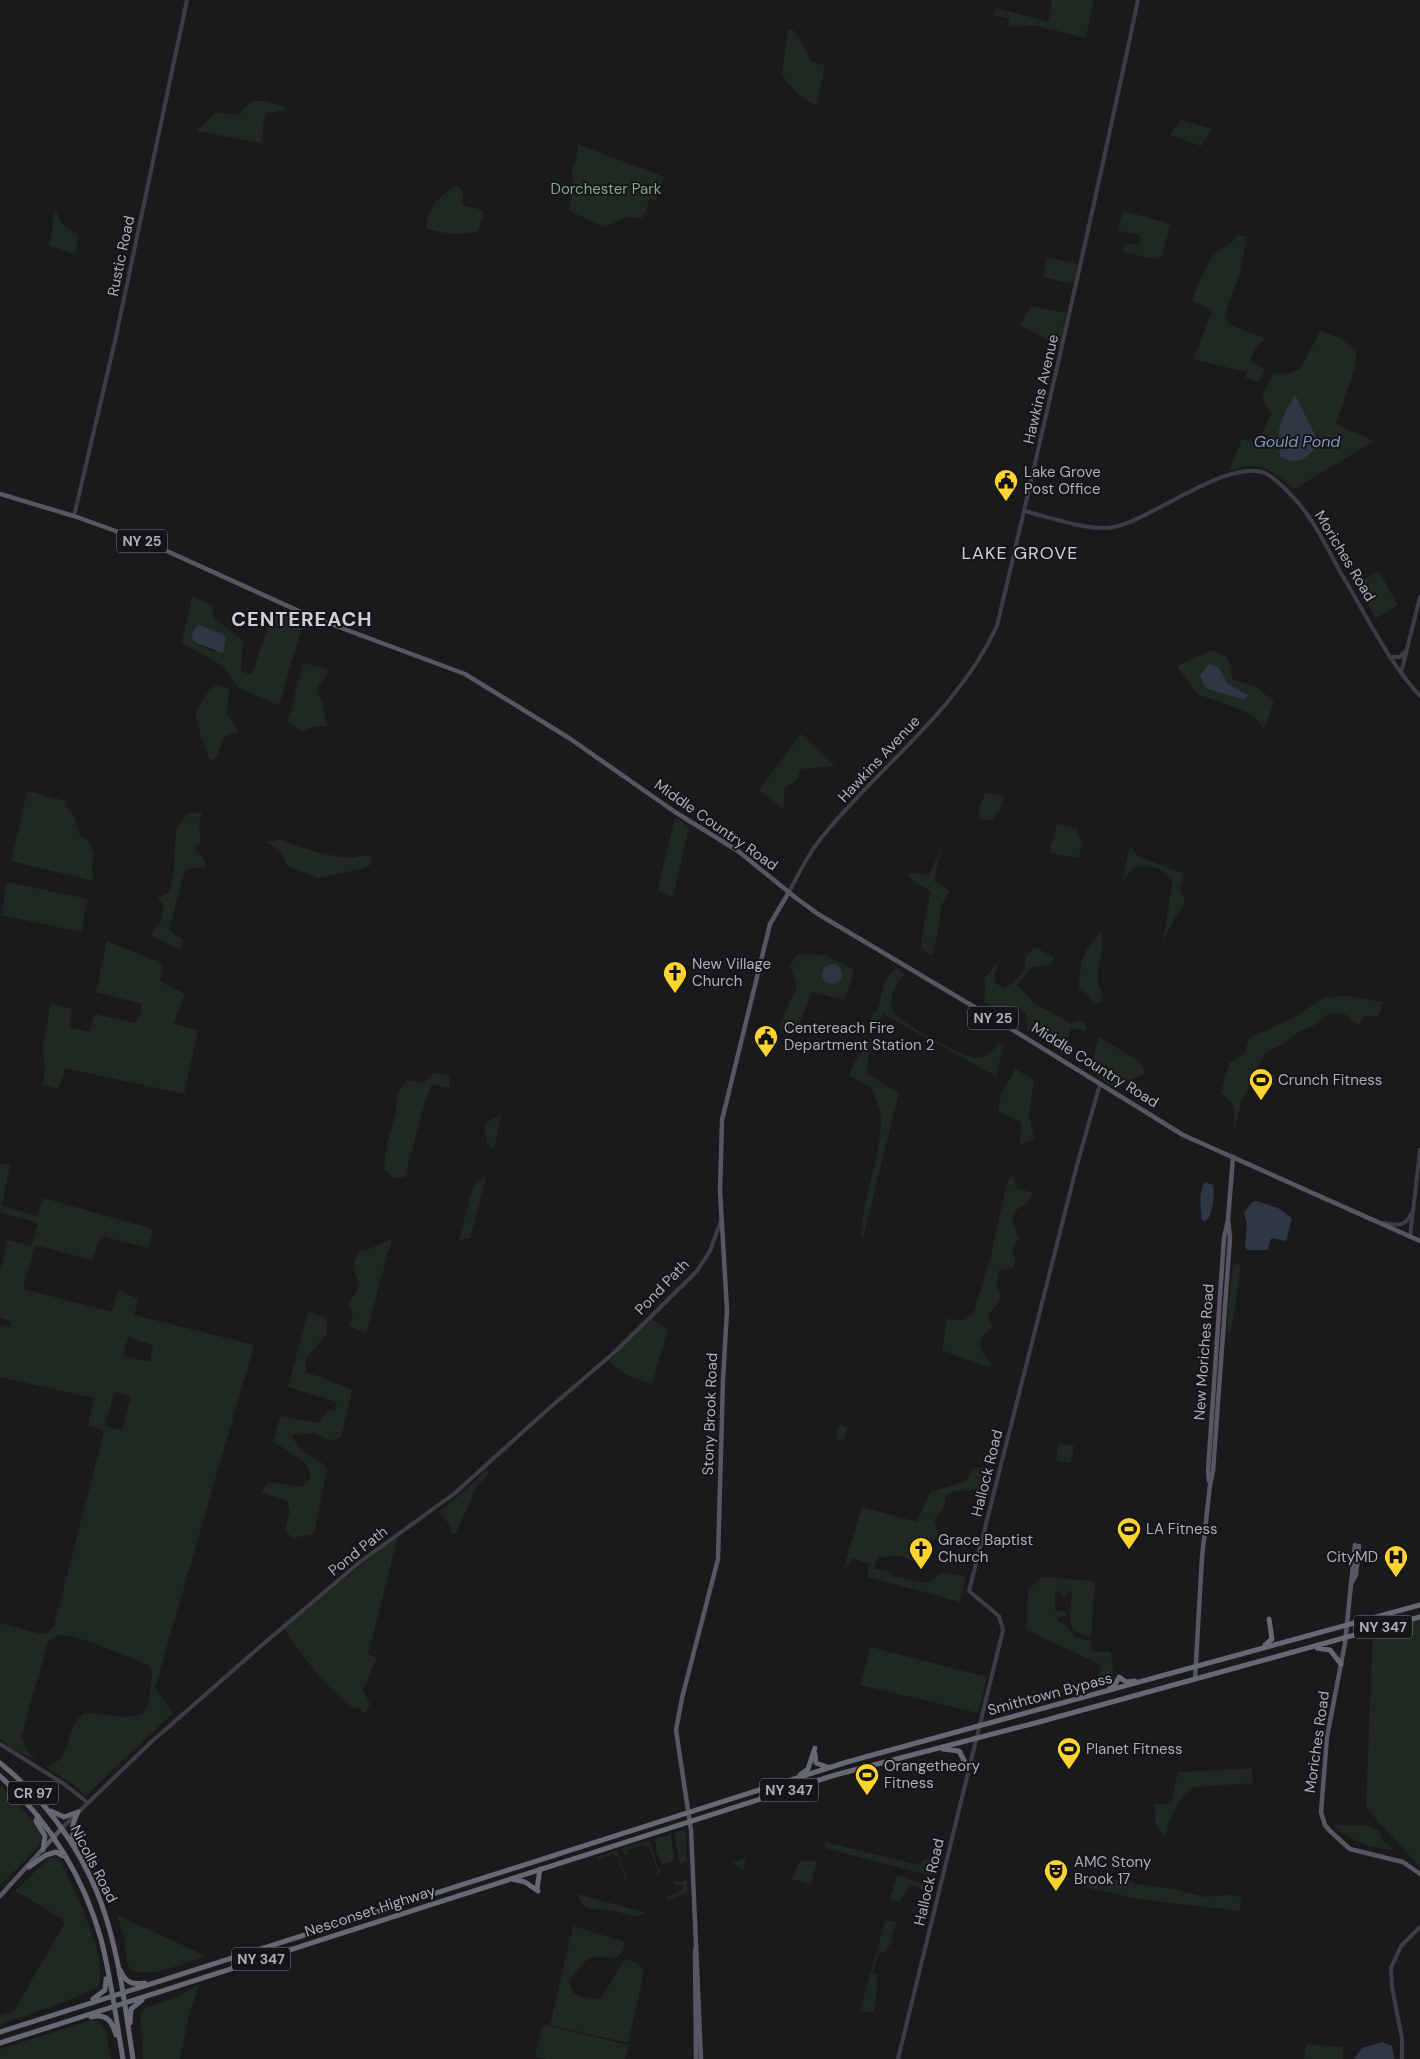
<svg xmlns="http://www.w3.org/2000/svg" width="1420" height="2059" font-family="'DM Sans',sans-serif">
<rect width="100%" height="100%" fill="#1a1a1d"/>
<path fill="#1f2922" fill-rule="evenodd" d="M1052 0H1094L1086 38 1034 25 1008 27 1010 19 994 15 996 8 1049 22Z
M788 30H793L802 42 811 62 825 65 817 105C807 104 784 82 782 73Z
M253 101H265L286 107 284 111 265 113 261 143 196 131 216 113 240 115 244 108Z
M1181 120 1213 129 1201 146 1170 135Z
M578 144 664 177 656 201 649 199 645 215 643 214 642 218 627 217 605 227 569 211 573 180 572 175 573 162 576 161Z
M457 185 463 192 462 205 482 210 484 213 478 231C459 235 444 235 426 228 425 211 442 192 457 185Z
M55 208C60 222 64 229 78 234L76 254 50 246Z
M1124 211 1170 224 1162 257 1154 259 1123 252 1124 245 1139 244 1141 239 1140 235 1120 231 1118 228 1122 214Z
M1237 235 1247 237 1239 275 1226 311 1227 321 1230 325 1265 338 1254 350 1250 362 1265 369 1259 382 1246 378 1247 370 1246 372 1193 359 1212 311 1193 301V297C1199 284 1204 267 1214 255 1222 247 1231 247 1237 235Z
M1047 257 1078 264 1073 284 1043 277Z
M1031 306 1066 313 1060 346 1019 325Z
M1320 331 1340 338 1356 351 1355 367 1336 424 1374 441 1294 489C1272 470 1258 459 1229 471L1242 439 1258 443 1271 414 1262 397 1273 373 1289 374 1301 368Z
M1379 571 1398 605 1376 618 1356 584Z
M192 596 213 606V618L243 640 241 671 251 675 275 609 305 623 300 634 279 705 238 688 223 666 182 643ZM221 634 226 638V643L214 652 196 643 191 638Z
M1212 650 1228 658 1233 680 1255 686 1274 702 1264 729 1254 716 1243 710 1197 694 1177 666ZM1219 668 1228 684 1221 692 1208 689Z
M303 663 327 669 328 674 319 685 317 692C324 703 324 714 328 726H317L301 731 288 722Z
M217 684 229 689 227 713 239 732 223 737 218 755 211 761 202 741 195 713 206 695Z
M801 734 835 766 801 769 797 780 785 788 783 809 759 790Z
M27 791 66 801 67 808 74 816 80 836 89 840 94 855 92 865 94 881 11 861Z
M990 793 1004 796 1000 811 996 813 993 820H980C976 811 981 803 985 794Z
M202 812 199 824 201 843 195 846 196 852 203 858 206 867 192 868 184 872 169 930 184 940 180 950 152 936 154 929 161 922 164 905 157 898 169 893 173 876 176 830 187 814Z
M675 817 689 827 673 897 657 891Z
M1057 824 1078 829 1077 835 1083 842 1078 858 1049 853Z
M282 840C303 849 326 855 348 858 358 859 361 853 371 856L372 863 366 868 319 878 288 866 282 854 266 841Z
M942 846 934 881 950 891 942 904 937 937 932 956 922 949V934L931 891 914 882 907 873 929 875Z
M1130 846 1139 857 1182 873 1183 880 1180 891C1190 904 1181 908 1174 919 1170 926 1167 934 1163 941L1173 880C1161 866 1151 865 1134 867L1122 882Z
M7 882 88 899 81 932 1 915Z
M1102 932C1104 948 1098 964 1098 980 1099 988 1103 995 1103 1003H1094L1087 994 1079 989C1080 963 1082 950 1102 932Z
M107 941 154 960 163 967 160 981 185 994 174 1024 198 1030 184 1094 65 1068 59 1089 42 1085 45 1070 42 1049 51 1003 72 1009 69 1027 89 1032 95 1014 135 1023 140 1015 142 1004 96 992Z
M1034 947 1054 957 1051 965C1022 966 1034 970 1017 985L1034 1003 1070 1023 1079 1020 1086 1024V1031L1071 1028 1064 1053 1027 1030 1026 1013 1017 1009 1013 1013V1008L1008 1004 1007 1017 984 1001 986 987 983 980 999 960 994 976 995 983 1004 988 1013 983 1024 970 1026 957Z
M797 954 825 955 854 970 845 1000 812 992 794 1035 789 1036 779 1027 796 988V983L790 966ZM829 964 840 967 838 982 829 984Z
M896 968 905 975C898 979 897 983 894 990 891 997 889 1006 894 1012 904 1025 959 1055 974 1058 986 1060 993 1050 999 1043L1004 1045 996 1076 883 1014 871 1032C870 1022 870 1015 878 1009L885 980Z
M1345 996 1383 1002 1379 1016H1364L1360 1024 1354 1022 1347 1015 1334 1013 1327 1015 1317 1024 1300 1031 1286 1042 1265 1053 1242 1101 1234 1131C1234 1110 1239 1107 1221 1093L1229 1063 1245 1053 1249 1038 1293 1018 1323 998Z
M1099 1037 1140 1062 1146 1073 1114 1088 1090 1070Z
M872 1039 866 1073 899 1093 863 1238 861 1237C862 1197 881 1159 881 1119 881 1110 875 1098 873 1089L849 1075 854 1063Z
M1015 1069 1034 1080 1029 1115 1034 1139 1020 1144 1021 1122 998 1112 1001 1095Z
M434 1073 449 1075 450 1088 432 1084 424 1104 405 1177 393 1178 384 1169 387 1143 396 1111 398 1092 407 1080 424 1083Z
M501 1114 494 1149 488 1145 485 1131 486 1123Z
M0 1163 10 1165 2 1206 38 1216 43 1198 153 1229 148 1248 101 1236 92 1260 35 1245 23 1289 112 1312 118 1290 138 1299 134 1315 254 1345 155 1688 173 1713 85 1796 76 1786 46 1767C74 1760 63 1729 84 1713L127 1717 142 1715C151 1704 149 1702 150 1689 151 1680 154 1676 150 1666 133 1659 73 1632 58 1635 55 1636 51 1640 48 1641L21 1738 30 1754 38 1760C26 1755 8 1749 0 1738V1623L41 1634H46L54 1626 104 1431 88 1426 94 1398 0 1377V1325L10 1327 11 1321 0 1318V1272L7 1240 31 1246 38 1223 0 1213ZM128 1337 153 1345 150 1362 123 1356ZM114 1392 131 1397 122 1430 105 1426Z
M487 1174 470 1238 459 1240 471 1194 475 1184Z
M1013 1175 1016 1188 1033 1193 1026 1205 1018 1208 1012 1218 1019 1239 1012 1248 1015 1259 1014 1268 998 1271 997 1288 1001 1294 998 1304 988 1316 993 1327C972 1342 980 1350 994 1367L981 1365 942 1350 947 1319 964 1320 974 1313 992 1251 1007 1183Z
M392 1239 366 1333 349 1326 353 1316 348 1304 359 1287 353 1265 359 1251 367 1250Z
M1233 1264 1241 1265 1231 1332 1233 1334 1226 1332Z
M308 1311 327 1318 326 1335 306 1359V1373C322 1376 336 1384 352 1389L341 1437 332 1441 315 1433 292 1435C302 1461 317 1453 327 1469L314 1534 292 1538 285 1530 290 1510 287 1501 261 1492 268 1482 301 1487 309 1481 310 1472 303 1461 273 1441 281 1416 319 1423 328 1411 335 1410 337 1402 288 1387Z
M652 1319 668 1329 652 1384C634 1379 622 1374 609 1361Z
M839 1425 847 1427 844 1440 836 1439Z
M1059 1443 1074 1446 1071 1463 1056 1460Z
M993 1467 984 1490 954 1491 945 1496V1505L934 1520 938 1535 933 1541 927 1542 920 1555 913 1561 899 1556 878 1557 873 1569 887 1571 893 1576 919 1582H929L943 1572 966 1577 960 1602 868 1577 869 1564 853 1558 843 1571 862 1507 917 1522 930 1492 965 1482 973 1468Z
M485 1471 490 1473 477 1486 455 1535 451 1533 449 1524 438 1512 459 1496Z
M395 1538 397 1540 368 1654 377 1658 363 1690 370 1704 365 1714 356 1707 355 1709C323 1685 306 1660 283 1628Z
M1043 1577 1095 1581 1091 1637C1062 1630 1071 1616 1072 1592L1068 1591 1066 1596 1062 1597 1061 1592 1055 1591V1610L1067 1612 1065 1616 1059 1617 1058 1621 1065 1624 1075 1637 1091 1641V1651L1111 1652 1114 1680 1094 1686 1101 1667 1097 1663 1026 1630 1028 1589Z
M1420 1616V1867L1366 1808 1373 1631Z
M870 1647 987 1677 978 1713 860 1685Z
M1252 1767 1253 1783 1194 1787C1177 1798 1171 1818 1165 1837L1156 1826 1154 1804H1171L1178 1772 1248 1769Z
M0 1785 39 1827C42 1835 43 1840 37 1848L0 1886Z
M1334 1825 1369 1826 1379 1830 1383 1841 1395 1850C1366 1847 1356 1844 1334 1825Z
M683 1830 686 1834V1861L681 1863 679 1861 674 1833Z
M671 1834 674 1861 662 1864 657 1853 655 1839Z
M650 1841 657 1866 661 1871 656 1876 655 1874 658 1872 649 1846 646 1847 644 1845 627 1850 628 1853 625 1854 626 1858 629 1857 626 1859 622 1848Z
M825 1842 914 1864H921L923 1859 938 1861 939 1864 934 1866 932 1876 825 1848Z
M617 1850 627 1879 625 1881 623 1880 625 1879 618 1856 615 1857 614 1854 599 1859V1862L597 1857Z
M50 1857 58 1858 61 1862C72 1885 113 1967 97 1988 65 2002 33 2014 0 2024V2015L14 2011 64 1924 62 1919 15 1891Z
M746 1857 743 1868 746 1871 733 1863Z
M810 1860 817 1862 811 1885 792 1879 800 1861Z
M663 1874 673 1881 683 1882 684 1879 685 1882V1879H687V1893L668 1900 665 1896 666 1897 683 1890V1884L674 1886 675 1884Z
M897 1875 933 1888 932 1896 925 1890 910 1884 900 1902 890 1900Z
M1091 1877 1107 1883 1125 1877 1136 1884 1174 1889 1205 1897 1229 1895 1241 1897 1240 1911 1138 1899 1084 1887Z
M577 1894 640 1911 646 1912 635 1917 611 1910 587 1908 581 1903Z
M117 1915 206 1956C192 1961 138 1983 129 1967 125 1959 126 1946 124 1937 122 1930 119 1922 117 1915Z
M885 1921 897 1922 892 1934 893 1940 885 1952 878 1954 873 1973 878 1975 874 2012 860 2011Z
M573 1926 625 1942 622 1953 616 1958C586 1954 587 1958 569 1981L573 1993 580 1997 601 1999 624 1959 636 1962 643 1969 642 1981 628 2043 550 2025Z
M200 1984 190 2011 180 2059H143L140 2013 145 2008 177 1997Z
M90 2021H99L106 2032 111 2059H0V2049Z
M543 2025 629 2045 625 2059H548L535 2056Z
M1306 2044 1343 2047V2059H1304Z"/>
<path fill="#2e3743" d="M1295 395 1319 443C1306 458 1302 465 1281 458 1274 432 1282 416 1295 395Z
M199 625 222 634 226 638 223 653 196 643 191 638 194 629Z
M1209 664 1219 668 1228 684 1248 695 1245 700 1208 689 1203 684 1200 675Z
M822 974a10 10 0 1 1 20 0a10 10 0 1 1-20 0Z
M1205 1182 1213 1185C1215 1193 1213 1215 1206 1221L1202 1220C1200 1210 1199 1189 1205 1182Z
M1256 1201 1278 1208 1292 1218 1286 1241 1272 1238 1270 1241 1268 1250H1247L1245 1245 1247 1222 1244 1213 1251 1203Z
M1382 2042 1392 2046 1394 2059H1354L1362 2048Z"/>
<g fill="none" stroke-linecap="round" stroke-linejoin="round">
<path stroke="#3d3d44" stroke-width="4" d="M1024 511C1049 517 1090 532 1114 527 1151 520 1228 458 1265 473 1273 477 1285 488 1291 495 1314 518 1326 547 1342 575 1367 616 1387 660 1420 696
M74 516 115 341 187 0
M1390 657H1400L1405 652
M1401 673 1420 597
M789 892C800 871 811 849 827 831 884 763 959 708 997 626 1046 418 1094 209 1138 0
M1384 1223C1396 1226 1405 1227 1411 1214
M1410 1237 1420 1150
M0 1744 64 1784 87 1802
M62 1828 149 1744 262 1645 360 1562 455 1493 546 1411 617 1350 697 1271 710 1251 721 1221
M898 2059 1003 1630 999 1616 969 1591 1077 1165 1100 1084
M1402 2059V2039L1392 1987 1391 1968 1401 1946 1420 1927"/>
<path stroke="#565762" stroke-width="4.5" d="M0 494 74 516 149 543 312 617 465 674 569 738 675 812 738 851 796 898 818 914 1013 1030 1183 1135 1420 1241
M1209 1481 1208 1471 1224 1238 1228 1220 1233 1157
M1355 1545 1345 1643 1327 1737 1321 1812 1325 1825 1330 1831 1350 1849 1403 1862 1420 1874
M1352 1582 1356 1575 1359 1546
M1195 1679 1202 1557 1210 1485 1213 1471 1230 1238 1228 1220
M0 1896 62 1828
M695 1950 696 2059
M701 2059 691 1830 676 1730 682 1698 718 1559 723 1379 727 1310 720 1191 722 1120 770 924 789 892"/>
<path stroke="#666874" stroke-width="5" d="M1265 1645 1272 1639 1269 1619
M1317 1648 1330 1650 1341 1664
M1109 1689 1115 1685 1119 1677 1126 1682 1135 1681
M943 1749 959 1751 968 1768
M815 1754 816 1763 827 1767
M0 1763C51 1804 90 1861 108 1924 121 1968 126 2014 133 2059
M800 1775 808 1769 815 1748
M0 1776C49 1821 83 1875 101 1939 111 1978 116 2019 123 2059
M51 1811 64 1817 78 1812
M38 1816 36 1821 45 1836 43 1850
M76 1846C71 1833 71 1825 78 1812
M29 1867 46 1855 56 1852 63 1856
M512 1879 525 1882 538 1891
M537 1889 540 1869
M120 1970C126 1983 132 1985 145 1983
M93 1999 105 1990 106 1979
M91 2017C107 2013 112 2021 116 2035
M130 2023 131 2009 142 2000
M0 2032 847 1762 1420 1605
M0 2043 835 1775 1039 1722 1420 1617"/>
</g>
<defs>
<g id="civic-pin" transform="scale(1.25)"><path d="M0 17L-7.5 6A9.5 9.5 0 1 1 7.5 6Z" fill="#ffd330" stroke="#151518"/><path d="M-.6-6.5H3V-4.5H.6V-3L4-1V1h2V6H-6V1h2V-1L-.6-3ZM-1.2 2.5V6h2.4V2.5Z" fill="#111"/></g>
<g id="church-pin" transform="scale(1.25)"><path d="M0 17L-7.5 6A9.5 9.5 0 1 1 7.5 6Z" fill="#ffd330" stroke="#151518"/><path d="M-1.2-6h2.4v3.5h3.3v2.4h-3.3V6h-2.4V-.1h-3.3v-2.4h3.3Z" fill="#111"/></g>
<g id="stadium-pin" transform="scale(1.25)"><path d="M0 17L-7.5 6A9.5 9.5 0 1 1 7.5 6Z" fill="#ffd330" stroke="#151518"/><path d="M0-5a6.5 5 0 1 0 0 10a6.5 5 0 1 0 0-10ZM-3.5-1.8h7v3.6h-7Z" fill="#111"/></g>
<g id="hospital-pin" transform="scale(1.25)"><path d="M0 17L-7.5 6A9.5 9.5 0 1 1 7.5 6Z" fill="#ffd330" stroke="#151518"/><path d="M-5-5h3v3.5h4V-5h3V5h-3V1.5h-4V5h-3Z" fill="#111"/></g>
<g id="theatre-pin" transform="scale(1.25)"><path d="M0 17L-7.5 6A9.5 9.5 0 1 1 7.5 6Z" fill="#ffd330" stroke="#151518"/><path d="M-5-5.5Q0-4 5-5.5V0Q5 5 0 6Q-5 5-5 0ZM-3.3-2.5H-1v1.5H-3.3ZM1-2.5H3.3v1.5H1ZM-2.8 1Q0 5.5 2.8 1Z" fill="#111"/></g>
</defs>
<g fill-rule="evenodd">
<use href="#civic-pin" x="1006" y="481"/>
<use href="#church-pin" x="675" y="973"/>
<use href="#civic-pin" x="766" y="1037"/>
<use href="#stadium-pin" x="1261" y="1080"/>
<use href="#stadium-pin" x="1129" y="1529"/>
<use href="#church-pin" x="921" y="1549"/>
<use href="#hospital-pin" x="1396" y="1557"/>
<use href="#stadium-pin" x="1069" y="1749"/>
<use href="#stadium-pin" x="867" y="1775"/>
<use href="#theatre-pin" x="1056" y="1871"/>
</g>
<g text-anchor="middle" stroke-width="4" stroke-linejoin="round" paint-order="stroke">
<g fill="#151518" stroke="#7e818c" stroke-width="1">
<rect x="117" y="529.5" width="50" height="23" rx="4"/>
<rect x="968" y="1006.5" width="50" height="23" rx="4"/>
<rect x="1354" y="1615.5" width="58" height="23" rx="4"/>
<rect x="760" y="1778.5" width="58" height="23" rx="4"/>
<rect x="8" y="1781.5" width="50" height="23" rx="4"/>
<rect x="232" y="1947.5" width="58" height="23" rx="4"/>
</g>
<g font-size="14" font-weight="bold" fill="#abafbd">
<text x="142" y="546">NY 25</text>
<text x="993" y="1023">NY 25</text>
<text x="1383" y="1632">NY 347</text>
<text x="789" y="1795">NY 347</text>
<text x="33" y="1798">CR 97</text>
<text x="261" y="1964">NY 347</text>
</g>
<g font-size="15" fill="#81aa89" stroke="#151518">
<text x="606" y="194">Dorchester Park</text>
</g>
<g font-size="15" fill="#abafbd" stroke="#151518">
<text transform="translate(121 256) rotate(-78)" y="5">Rustic Road</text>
<text transform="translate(1041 389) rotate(-77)" y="5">Hawkins Avenue</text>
<text transform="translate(1345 556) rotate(59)" y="5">Moriches Road</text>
<text transform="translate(879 759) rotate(-47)" y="5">Hawkins Avenue</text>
<text transform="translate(716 825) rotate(35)" y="5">Middle Country Road</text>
<text transform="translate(1095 1065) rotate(32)" y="5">Middle Country Road</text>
<text transform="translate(662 1287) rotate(-46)" y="5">Pond Path</text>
<text transform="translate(1204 1352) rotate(-86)" y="5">New Moriches Road</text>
<text transform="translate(710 1414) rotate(-88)" y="5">Stony Brook Road</text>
<text transform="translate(987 1473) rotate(-76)" y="5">Hallock Road</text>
<text transform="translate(358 1551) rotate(-38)" y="5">Pond Path</text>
<text transform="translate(1050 1694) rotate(-15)" y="5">Smithtown Bypass</text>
<text transform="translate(1317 1742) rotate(-82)" y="5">Moriches Road</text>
<text transform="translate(94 1864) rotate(63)" y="5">Nicolls Road</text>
<text transform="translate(929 1882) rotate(-77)" y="5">Hallock Road</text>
<text transform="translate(370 1911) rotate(-18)" y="5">Nesconset Highway</text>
</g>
<g font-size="15" fill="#abafbd" stroke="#151518" text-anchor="start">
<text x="1024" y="477">Lake Grove<tspan x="1024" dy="17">Post Office</tspan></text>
<text x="692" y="969">New Village<tspan x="692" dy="17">Church</tspan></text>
<text x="784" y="1033">Centereach Fire<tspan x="784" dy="17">Department Station 2</tspan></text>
<text x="1278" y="1085">Crunch Fitness</text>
<text x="1146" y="1534">LA Fitness</text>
<text x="938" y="1545">Grace Baptist<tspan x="938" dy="17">Church</tspan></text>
<text x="1378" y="1562" text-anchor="end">CityMD</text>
<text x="1086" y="1754">Planet Fitness</text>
<text x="884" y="1771">Orangetheory<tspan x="884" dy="17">Fitness</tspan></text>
<text x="1074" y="1867">AMC Stony<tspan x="1074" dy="17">Brook 17</tspan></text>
</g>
<g font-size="16" font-style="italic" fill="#8098bb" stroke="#151518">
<text x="1297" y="447">Gould Pond</text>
</g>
<g font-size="18" letter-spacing="1" fill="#cdcfd9" stroke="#151518">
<text x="1020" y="559">LAKE GROVE</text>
</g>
<g font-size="20" font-weight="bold" letter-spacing="1" fill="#cdcfd9" stroke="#151518">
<text x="302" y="626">CENTEREACH</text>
</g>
</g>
</svg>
